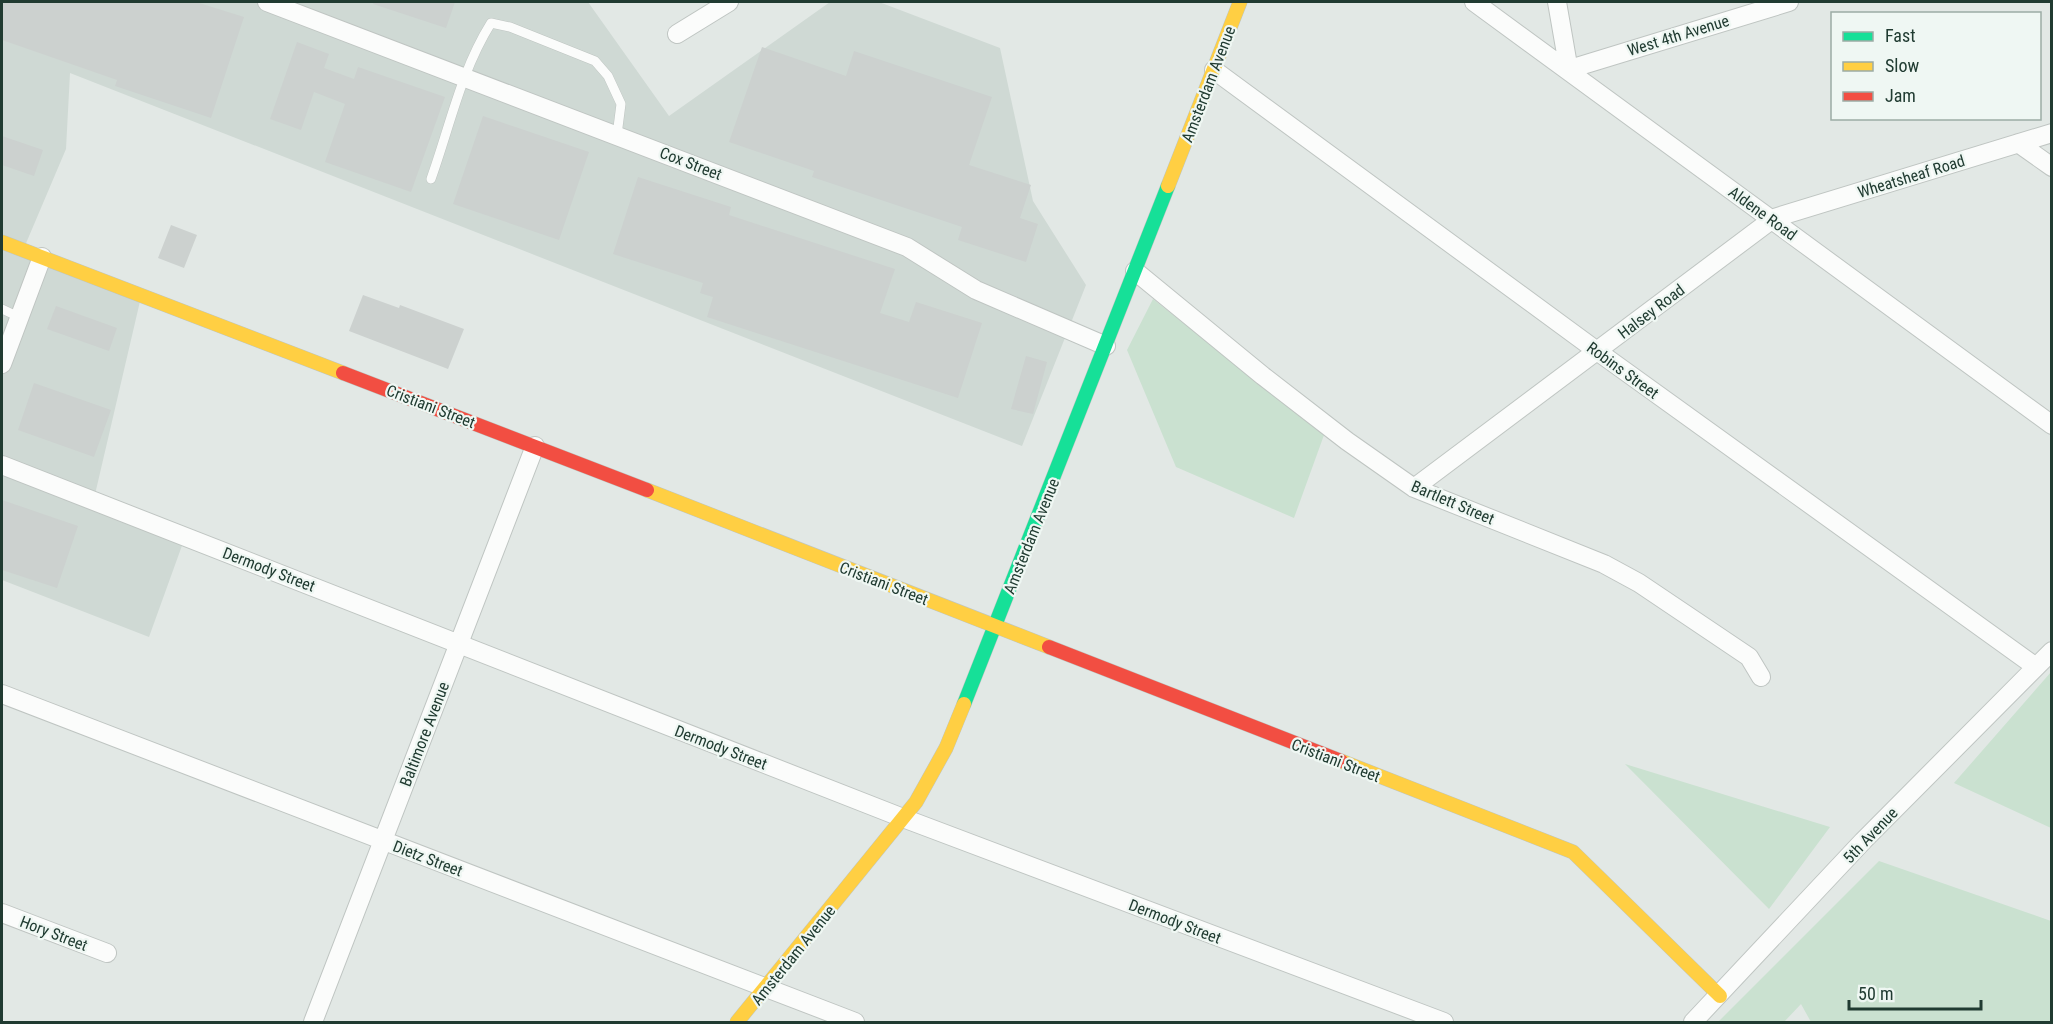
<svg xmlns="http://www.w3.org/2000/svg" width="2053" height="1024" font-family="'Roboto Condensed',sans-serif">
<rect width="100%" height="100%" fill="#e2e8e5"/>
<path fill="#cfd9d4" d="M2 2H588L669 116 830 2H879L1000 48 1033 201 1086 285 1022 446 70 73 66 149 24 248 141 297 93 503 184 540 149 637 2 580Z"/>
<path fill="#cae1d0" d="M1153 299 1324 435 1294 518 1176 467 1127 350Z
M2051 672V828L1954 783Z
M1625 764 1830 827 1769 909Z
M1879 861 2051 921V1022H1811L1801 1004 1784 1022H1718Z"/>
<path fill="#ccd1cf" d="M2 2H196L244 17 211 118 115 86 117 80 2 40Z
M374 2H455L446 28 373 4Z
M297 42 329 54 324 68 354 79 358 67 445 97 411 192 325 162 345 104 314 92 301 130 270 119Z
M762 47 846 76 854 51 992 97 969 165 1031 185 1020 218 1038 224 1026 262 958 240 962 227 812 177 814 171 729 142Z
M483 116 589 152 559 240 453 204Z
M2 136 43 150 34 176 2 165Z
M638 177 731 207 729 215 895 269 880 313 909 322 916 302 982 323 958 398 707 317 713 297 700 293 703 283 613 254Z
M171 225 197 235 184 268 158 258Z
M363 295 399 308 400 305 464 329 448 369 349 331Z
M56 306 117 328 109 351 47 329Z
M1026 356 1047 362 1033 414 1011 409Z
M34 383 111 410 94 457 18 430Z
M2 500 78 526 57 588 2 570Z"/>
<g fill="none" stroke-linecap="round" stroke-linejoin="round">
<g stroke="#bfc5c2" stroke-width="10">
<path id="lane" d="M431 179C450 126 461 71 491 23L510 27 595 61 608 76 621 104 617 135
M2 309 19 317"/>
</g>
<g stroke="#bfc5c2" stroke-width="20">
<path id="street" d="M267 2 907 247 976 290 1106 346
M1474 2 2052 425
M1557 2 1569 71 1573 68 1789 2
M677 34 729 2
M1214 70 1597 351 2036 667
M2018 143 2052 167
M1135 271 1263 376 1347 441 1414 488 1604 564 1639 583 1749 657 1761 677
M2 364 42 257
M2 465 903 818 1444 1022
M1414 488 1774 218 2052 133
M2 694 855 1022
M2 913 107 953
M313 1022 535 446
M1693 1022 1863 841 2052 651"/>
</g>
<g stroke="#bec6c2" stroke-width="15">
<path id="fast" d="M964 704 1168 186"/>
</g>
<g stroke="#bec6c2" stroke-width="15">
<path id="slow" d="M1168 186 1240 2
M2 242 343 373
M647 490 1049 647
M1341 761 1573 852 1720 996
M737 1022 916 802 946 748 964 704"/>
</g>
<g stroke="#bec6c2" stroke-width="15">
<path id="jam" d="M343 373 647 490
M1049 647 1341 761"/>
</g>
<use href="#lane" stroke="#fbfcfb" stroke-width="9"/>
<use href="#street" stroke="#fbfcfb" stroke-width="18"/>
<use href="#fast" stroke="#16e098" stroke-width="14"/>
<use href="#slow" stroke="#ffcf43" stroke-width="14"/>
<use href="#jam" stroke="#f24e42" stroke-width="14"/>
</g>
<g text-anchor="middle" stroke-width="4.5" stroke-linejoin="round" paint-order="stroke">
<g font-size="16" fill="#203b31" stroke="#eff7f3">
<text transform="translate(1678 35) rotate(-17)" y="6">West 4th Avenue</text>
<text transform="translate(1208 84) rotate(-69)" y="6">Amsterdam Avenue</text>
<text transform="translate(691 163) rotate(21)" y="6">Cox Street</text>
<text transform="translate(1911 176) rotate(-17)" y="6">Wheatsheaf Road</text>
<text transform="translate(1763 213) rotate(36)" y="6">Aldene Road</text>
<text transform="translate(1651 311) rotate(-37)" y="6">Halsey Road</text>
<text transform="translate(1623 370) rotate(36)" y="6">Robins Street</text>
<text transform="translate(431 406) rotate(21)" y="6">Cristiani Street</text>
<text transform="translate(1453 502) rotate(23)" y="6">Bartlett Street</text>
<text transform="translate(1031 536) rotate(-68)" y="6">Amsterdam Avenue</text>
<text transform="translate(269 569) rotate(21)" y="6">Dermody Street</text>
<text transform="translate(884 583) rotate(21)" y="6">Cristiani Street</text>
<text transform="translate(424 734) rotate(-69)" y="6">Baltimore Avenue</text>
<text transform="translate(721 747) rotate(21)" y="6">Dermody Street</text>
<text transform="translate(1336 760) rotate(21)" y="6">Cristiani Street</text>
<text transform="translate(1870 835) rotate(-46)" y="6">5th Avenue</text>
<text transform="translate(428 858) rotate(21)" y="6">Dietz Street</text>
<text transform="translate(1175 921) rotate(21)" y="6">Dermody Street</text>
<text transform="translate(54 933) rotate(21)" y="6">Hory Street</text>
<text transform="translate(793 955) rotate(-51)" y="6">Amsterdam Avenue</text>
</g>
</g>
<rect width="2053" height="1024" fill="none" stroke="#203b31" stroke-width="6"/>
<rect x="1831" y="12" width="210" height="108" fill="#eff7f3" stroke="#9caca5" stroke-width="1.5"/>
<rect x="1843" y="32" width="30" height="9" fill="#16e098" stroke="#9caca5" stroke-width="1.5"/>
<text x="1885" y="42" font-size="18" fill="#203b31">Fast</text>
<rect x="1843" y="62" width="30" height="9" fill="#ffcf43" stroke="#9caca5" stroke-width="1.5"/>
<text x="1885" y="72" font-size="18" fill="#203b31">Slow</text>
<rect x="1843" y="92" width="30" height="9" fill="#f24e42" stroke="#9caca5" stroke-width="1.5"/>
<text x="1885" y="102" font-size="18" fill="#203b31">Jam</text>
<path d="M1849 1000v9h132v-9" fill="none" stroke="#203b31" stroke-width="3"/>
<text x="1858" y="1000" font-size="18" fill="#203b31" stroke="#eff7f3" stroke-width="4.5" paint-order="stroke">50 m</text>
</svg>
